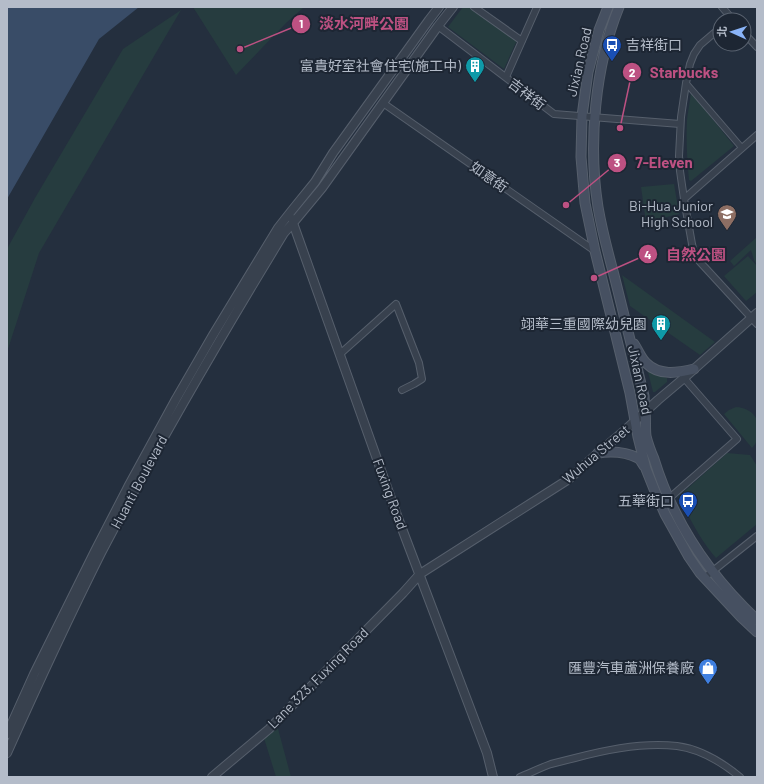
<svg xmlns="http://www.w3.org/2000/svg" width="764" height="784" font-family="Barlow,'Noto Sans TC',sans-serif">
<rect width="100%" height="100%" fill="#242f3e"/>
<path fill="#263c3f" d="M193 7H304L286 23 236 75Z
M463 7H471L517 40 504 69 448 27Z
M181 10 39 253 7 352V249L35 198 123 49Z
M691 92 734 146 691 181 689 180C687 160 686 140 687 120 688 111 690 101 691 92Z
M674 184 679 214 646 222 641 187Z
M757 237V265L754 260 751 250 734 266 730 261Z
M748 256 757 266V292L746 301 724 276Z
M622 275 715 342 700 355 630 306Z
M649 371 657 375 667 378V382L655 392H653L648 372Z
M736 407C744 407 754 412 757 420 758 423 757 427 757 430 757 439 758 441 752 448L724 414 729 410Z
M727 453 750 455 757 466V524L716 558C700 540 690 518 678 497Z
M277 725 291 777H276L264 738Z"/>
<path fill="#394c67" d="M7 7H139L99 39 7 199Z"/>
<g fill="none" stroke-linecap="round" stroke-linejoin="round">
<g stroke="#565f6c" stroke-width="7">
<path id="pedestrian" d="M686 83 742 148"/>
</g>
<g stroke="#565f6c" stroke-width="8">
<path id="minor" d="M474 7 522 41
M722 7 733 20
M438 26 554 114 680 124
M720 28 700 45 694 54 690 64 686 83 681 117 679 156 680 171 684 199 692 244 695 256 700 262 757 324
M744 33 757 47
M506 77 537 7
M383 103 595 251
M684 199 757 135
M340 354 396 304 419 363 422 379 414 384 402 390
M669 499 674 494 737 439 684 378
M704 578 757 536
M520 777C530 773 540 768 551 764 559 762 567 760 575 758 608 749 643 742 677 746 700 749 723 763 740 777"/>
</g>
<g stroke="#565f6c" stroke-width="10">
<path id="tertiary" d="M293 219V223L398 518 487 753 493 777
M7 734 34 674 95 551 128 487 176 399 213 335 278 228 293 209 315 182 333 153 429 20 439 7
M7 753C37 686 68 619 101 553 158 444 220 338 284 233L293 223 322 188 438 26 453 7
M212 777 269 729 403 593 420 574 569 479 598 453 624 431 658 400 684 378 757 313"/>
</g>
<g stroke="#565f6c" stroke-width="11">
<path id="secondary" d="M608 7 599 30 588 72 582 116 581 157 585 203 595 251 630 393 638 437 646 469 654 489 665 514 689 557 700 573 741 617 757 632
M619 7C595 66 588 144 598 207 602 230 608 253 614 275 624 316 634 356 644 396 644 401 645 406 645 411 646 419 645 428 646 436 648 444 651 452 654 459 673 521 710 576 757 620
M634 344C638 350 641 358 646 363 659 376 677 373 694 369
M598 453C611 451 626 452 638 458 641 460 642 463 644 466"/>
</g>
<use href="#pedestrian" stroke="#38414e" stroke-width="5"/>
<use href="#minor" stroke="#38414e" stroke-width="6"/>
<use href="#tertiary" stroke="#38414e" stroke-width="8"/>
<use href="#secondary" stroke="#465061" stroke-width="9"/>
</g>
<defs>
<g id="bus-pin" transform="scale(1)"><path d="M0 17L-7.5 6A9.5 9.5 0 1 1 7.5 6Z" fill="#1a4fb4" stroke="#1d2633"/><path d="M-5-6H5V4H4V6H2V4H-2V6H-4V4H-5ZM-3.5-4V0h7V-4ZM-3.5 1.2v1.5H-2V1.2ZM2 1.2v1.5H3.5V1.2Z" fill="#fff"/></g>
<g id="building-pin" transform="scale(1)"><path d="M0 17L-7.5 6A9.5 9.5 0 1 1 7.5 6Z" fill="#0f9aa8" stroke="#1d2633"/><path d="M-4-6H4V6H1V3H-1V6H-4ZM-2.5-4.3h1.7v1.8h-1.7ZM.8-4.3h1.7v1.8H.8ZM-2.5-1h1.7V.8h-1.7ZM.8-1h1.7V.8H.8Z" fill="#fff"/></g>
<g id="school-pin" transform="scale(1)"><path d="M0 17L-7.5 6A9.5 9.5 0 1 1 7.5 6Z" fill="#8d6e63" stroke="#1d2633"/><path d="M0-5L7-2L0 1L-7-2ZM-4 1L0 2.5L4 1V4Q0 6-4 4Z" fill="#fff"/></g>
<g id="shop-pin" transform="scale(1)"><path d="M0 17L-7.5 6A9.5 9.5 0 1 1 7.5 6Z" fill="#3f7fe0" stroke="#1d2633"/><path d="M-5-2.5h2.3a2.7 3.5 0 0 1 5.4 0H5L5.5 6h-11ZM-1.5-2.5h3a1.5 2.3 0 0 0-3 0Z" fill="#fff"/></g>
</defs>
<g fill-rule="evenodd">
<use href="#bus-pin" x="612" y="45"/>
<use href="#building-pin" x="475" y="66"/>
<use href="#school-pin" x="727" y="214"/>
<use href="#building-pin" x="661" y="324"/>
<use href="#bus-pin" x="688" y="501"/>
<use href="#shop-pin" x="708" y="668"/>
</g>
<g text-anchor="middle" stroke-width="4" stroke-linejoin="round" paint-order="stroke">
<g font-size="14" fill="#b4bcc9" stroke="#1d2633" text-anchor="end">
<text x="626" y="50" text-anchor="start">吉祥街口</text>
<text x="461" y="71">富貴好室社會住宅(施工中)</text>
<text x="713" y="211">Bi-Hua Junior<tspan x="713" dy="16">High School</tspan></text>
<text x="647" y="329">翊華三重國際幼兒園</text>
<text x="674" y="506">五華街口</text>
<text x="694" y="673">匯豐汽車蘆洲保養廠</text>
</g>
<g font-size="14" fill="#b4bcc9" stroke="#1d2633">
<text transform="translate(579 62) rotate(-77)" y="5">Jixian Road</text>
<text transform="translate(527 94) rotate(37)" y="5">吉祥街</text>
<text transform="translate(489 177) rotate(35)" y="5">如意街</text>
<text transform="translate(640 380) rotate(78)" y="5">Jixian Road</text>
<text transform="translate(596 454) rotate(-40)" y="5">Wuhua Street</text>
<text transform="translate(139 482) rotate(-62)" y="5">Huanti Boulevard</text>
<text transform="translate(390 494) rotate(70)" y="5">Fuxing Road</text>
<text transform="translate(318 678) rotate(-45)" y="5">Lane 323, Fuxing Road</text>
</g>
</g>
<path fill="none" stroke="#bd5182" stroke-width="1.5" d="M240 49L301 24M620 128L632 72M566 205L617 163M594 278L648 254"/>
<g fill="#bd5182" stroke="#1d2633" stroke-width="1.5">
<circle cx="240" cy="49" r="4"/>
<circle cx="620" cy="128" r="4"/>
<circle cx="566" cy="205" r="4"/>
<circle cx="594" cy="278" r="4"/>
<circle cx="301" cy="24" r="10"/>
<circle cx="632" cy="72" r="10"/>
<circle cx="617" cy="163" r="10"/>
<circle cx="648" cy="254" r="10"/>
</g>
<g font-size="12" text-anchor="middle" font-weight="bold" fill="#fff">
<text x="301" y="28">1</text>
<text x="632" y="77">2</text>
<text x="617" y="167">3</text>
<text x="648" y="259">4</text>
</g>
<g font-size="15" text-anchor="middle" font-weight="bold" fill="#bd5182" stroke="#1d2633" stroke-width="4" stroke-linejoin="round" paint-order="stroke">
<text x="364" y="29">淡水河畔公園</text>
<text x="684" y="78">Starbucks</text>
<text x="664" y="168">7-Eleven</text>
<text x="696" y="260">自然公園</text>
</g>
<rect width="764" height="784" fill="none" stroke="#b4bcc9" stroke-width="16"/>
<g transform="translate(732 32) rotate(273)"><circle r="19" fill="#1d2633" stroke="#59626f"/>
<path d="M0-3L7 15L0 10L-7 15Z" fill="#8ab4f8"/>
<text y="-6" font-size="11" font-weight="bold" text-anchor="middle" fill="#b4bcc9">北</text>
</g>
</svg>
